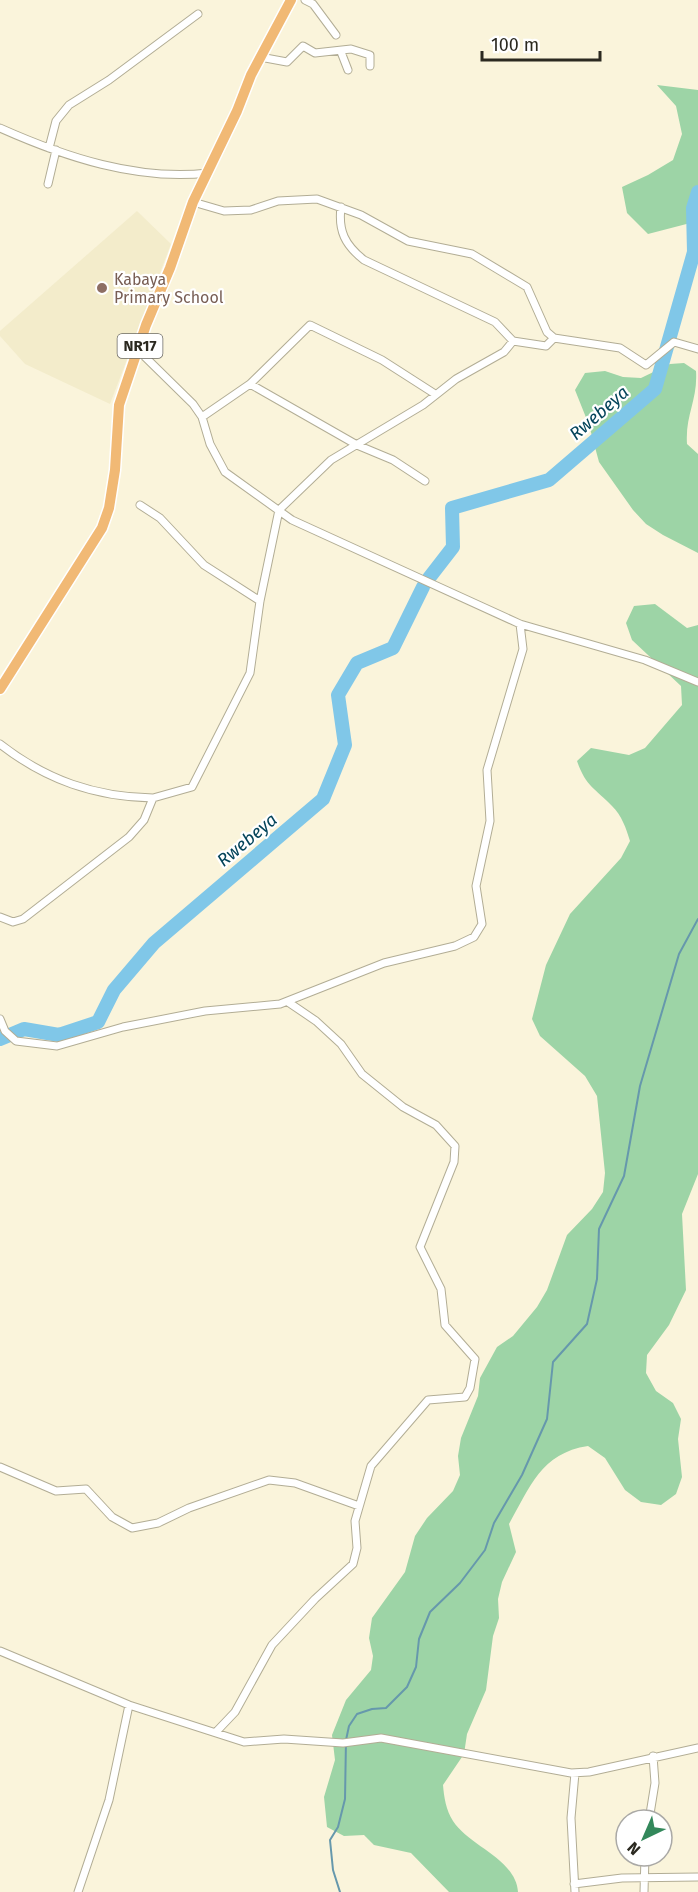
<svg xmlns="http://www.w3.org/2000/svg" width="698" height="1892" font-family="'Fira Sans',sans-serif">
<rect width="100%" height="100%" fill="#faf4db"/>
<path fill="#f3eccb" d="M137 211 171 244 110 404 25 364 0 336V331Z"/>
<path fill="#9dd4a6" d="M657 85 698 90V221L648 234 627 213 622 187 648 175 673 160 682 134 676 106Z
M684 363 696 371C698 400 685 415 687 444L698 454V553L663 535 646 524 633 510 599 462 589 425 575 390 585 373 605 371 623 377 641 378 670 364Z
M655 604 687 628 698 625V1174L682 1214 686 1290 669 1325 647 1355 646 1373 656 1391 673 1403 681 1419 678 1439 682 1477 676 1494 661 1505 641 1502 625 1490 605 1458 588 1446C541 1453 530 1487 509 1524L516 1552 502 1582 498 1599 499 1618 493 1636 486 1690 467 1734 464 1754 443 1785C444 1797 446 1810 453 1821 469 1846 516 1859 518 1892H449L411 1853 374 1845 364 1835 344 1836 327 1827 324 1797 335 1760 332 1735 346 1700 371 1670 373 1656 369 1638 372 1618 405 1572 415 1536 427 1518 453 1491 460 1475 458 1456 461 1438 478 1396 480 1378 497 1347 513 1336 537 1307 547 1290 567 1235 592 1209 603 1192 605 1173 597 1096 585 1076 540 1036 532 1019 546 965 570 914 621 858 630 841C626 828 622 816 612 806 595 788 586 787 577 761L591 748 629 755 645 748 682 705 681 686 632 640 626 623 634 606Z"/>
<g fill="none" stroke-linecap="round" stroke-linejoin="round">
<path stroke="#6698ac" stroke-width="2" d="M340 1892 333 1870 330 1840 338 1827 345 1799 346 1740 349 1726 357 1714 372 1709 386 1708 407 1687 416 1667 419 1639 430 1612 460 1583 485 1550 494 1523 522 1475 547 1419 553 1362 587 1324 597 1279 599 1229 624 1176 640 1086 679 954 698 919"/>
<path stroke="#80c7e8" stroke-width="14" d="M429 578 453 547 452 508 549 480 655 389 694 252 693 208 698 192
M0 1039 24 1029 59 1035 98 1022 114 990 154 943 323 799 345 745 338 695 357 663 393 648 423 587"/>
<g stroke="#b2ad95" stroke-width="9">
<path id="street" d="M305 0 313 4 336 35
M341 52 348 70
M260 57 287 62 303 46 315 53 351 49 370 55V66
M0 128C65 157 137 181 208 173
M49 148 56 121 69 105 109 80 198 14
M48 184 56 150
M193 202 224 211 251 210 278 201 317 199 361 215 408 241 472 254 527 287 547 332 554 338 620 348 646 365 674 342 698 349
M341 207C338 231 345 245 364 260L495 322 513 341
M138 350 193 404 202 417 210 444 225 472 292 520 520 624 645 660 698 682
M250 384 357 445 393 460 425 481
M202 417 250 384 310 325 382 360 435 394
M140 505 160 518 204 565 260 601
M0 744C46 780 95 797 153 798
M0 917 13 922 23 919 129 837 144 820 153 798 192 787 250 673 260 601 279 510 331 460 423 405 456 379 504 352 513 341 546 346 554 338
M0 1019 5 1031 16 1041 57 1046 123 1027 205 1011 280 1004 384 963 455 946 474 937 482 924 476 886 490 821 487 770 523 649 520 624
M0 1467 56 1491 86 1489 112 1517 132 1528 158 1523 189 1508 269 1480 295 1483 359 1506
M0 1651 129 1705 244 1742 284 1739 343 1743 381 1738 571 1773 589 1772 698 1748
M216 1732 235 1712 272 1645 315 1599 353 1564 357 1548 355 1521 371 1466 428 1400 465 1397 470 1388 475 1359 445 1325 441 1289 420 1247 454 1162 455 1146 436 1125 403 1107 362 1074 341 1044 316 1021 288 1002
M649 1820 655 1783 653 1756
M574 1884 622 1878 698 1877
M78 1892 109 1800 129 1705
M575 1892 571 1818 575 1773
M644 1892 645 1856"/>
</g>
<g stroke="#fff" stroke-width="13">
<path id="primary" d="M0 689 102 528 109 508 115 470 119 405 146 325 170 268 193 202 237 111 251 75 291 0"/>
</g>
<use href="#street" stroke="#fff" stroke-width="7"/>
<use href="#primary" stroke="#f1b975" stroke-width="10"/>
</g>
<circle fill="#8d6e63" stroke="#fff" stroke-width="2" cx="102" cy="288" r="6"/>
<g text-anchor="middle" stroke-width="4.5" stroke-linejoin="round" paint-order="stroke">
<rect fill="#fff" stroke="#6b6963" stroke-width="1.5" x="117.5" y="334" width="45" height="24" rx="4.5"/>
<g font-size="15" font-weight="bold" fill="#2b2920">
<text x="140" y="351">NR17</text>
</g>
<g font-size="16" fill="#785e54" stroke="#fff" text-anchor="start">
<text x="114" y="285">Kabaya<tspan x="114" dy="18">Primary School</tspan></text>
</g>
<g font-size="18" font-style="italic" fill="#04445a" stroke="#fff">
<text transform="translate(599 413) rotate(-41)" y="6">Rwebeya</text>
<text transform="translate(247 840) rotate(-40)" y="6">Rwebeya</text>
</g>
</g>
<g transform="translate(644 1838) rotate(224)"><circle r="28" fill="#ffffff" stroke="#aaa9a6" stroke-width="1.5"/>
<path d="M0-4.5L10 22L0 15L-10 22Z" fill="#33885b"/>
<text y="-9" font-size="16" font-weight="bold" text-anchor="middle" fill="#2b2920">N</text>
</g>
<path d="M482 51v9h118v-9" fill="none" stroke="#2b2920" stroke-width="3"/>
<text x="491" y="51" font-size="18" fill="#2b2920" stroke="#ffffff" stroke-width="4.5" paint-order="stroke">100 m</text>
</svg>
